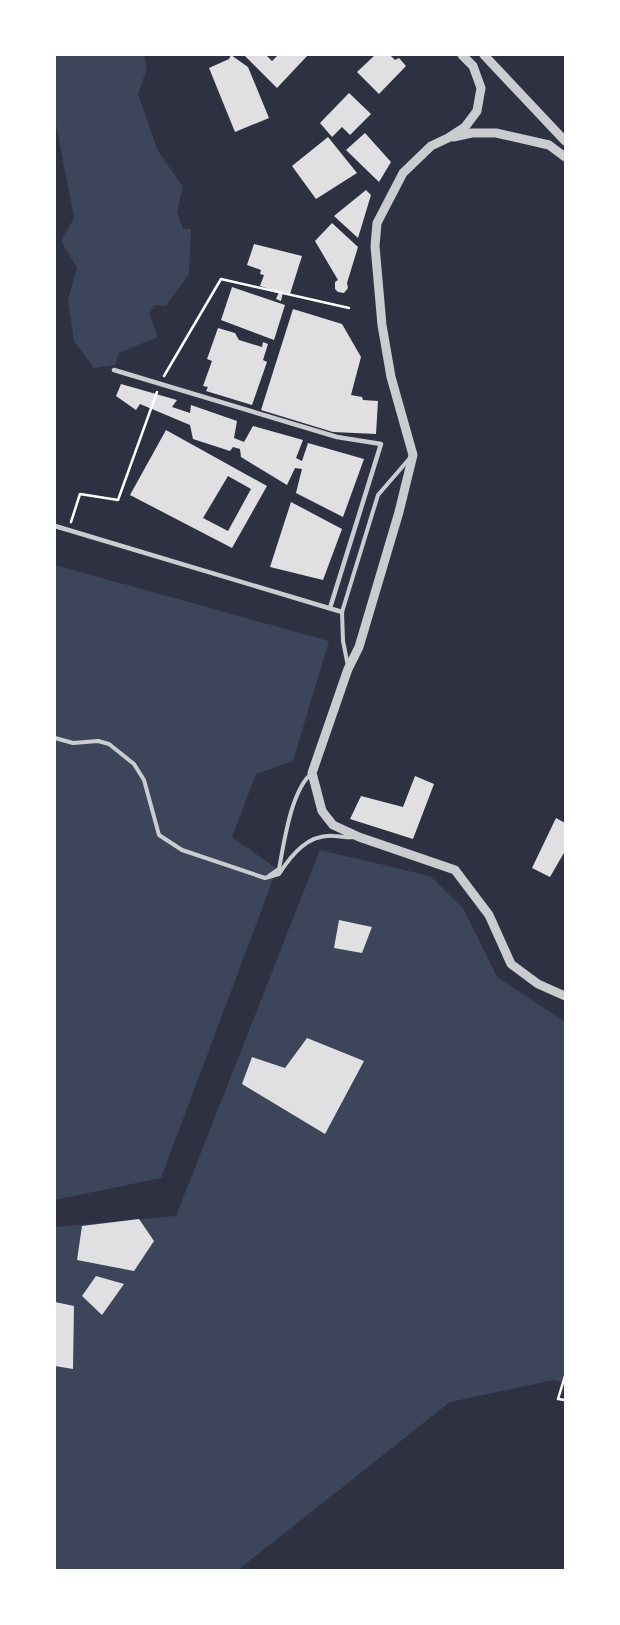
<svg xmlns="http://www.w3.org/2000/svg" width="620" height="1625" viewBox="0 0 620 1625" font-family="'Sofia Sans Condensed',sans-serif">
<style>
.green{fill:#3c4559}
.building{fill:#e0e0e3;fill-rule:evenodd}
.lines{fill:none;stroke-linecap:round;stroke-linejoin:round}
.path{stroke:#fff;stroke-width:2.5}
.service{stroke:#caccd0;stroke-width:4}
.pedestrian{stroke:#caccd0;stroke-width:4.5}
.tertiary{stroke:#caccd0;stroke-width:9}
</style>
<rect width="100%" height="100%" fill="#2d3142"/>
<path class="green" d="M 55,55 L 144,55 L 147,68 L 138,94 L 158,151 L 183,187 L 177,213 L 183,229 L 191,229 L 189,274 L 166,306 L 155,305 L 149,313 L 158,337 L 119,353 L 115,365 L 94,368 L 74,341 L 68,299 L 77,268 L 61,241 L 74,218 L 55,119 Z
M 55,565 L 329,641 L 293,761 L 256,774 L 232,837 L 277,869 L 161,1178 L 55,1200 Z
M 320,850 L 430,876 L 463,908 L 497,977 L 565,1022 L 565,1383 L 554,1380 L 450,1402 L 238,1570 L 55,1570 L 55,1227 L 176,1216 Z"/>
<path class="building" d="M 231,55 L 248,67 L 269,118 L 235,132 L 209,68 L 229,59 Z
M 244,55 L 266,55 L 272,61 L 278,55 L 308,55 L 277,88 Z
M 375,55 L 390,55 L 395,60 L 399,58 L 406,66 L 379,94 L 357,72 Z
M 349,93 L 371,114 L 350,135 L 342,127 L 332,137 L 320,123 Z
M 365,133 L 391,162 L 379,182 L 346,150 Z
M 328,137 L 357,173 L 316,199 L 292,166 Z
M 366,190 L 371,195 L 358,238 L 334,216 Z
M 332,223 L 358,247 L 347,283 L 348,288 L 344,293 L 338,292 L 335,289 L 335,282 L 338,280 L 315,241 Z
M 254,244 L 302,256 L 290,294 L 283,292 L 281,301 L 276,299 L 279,292 L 260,286 L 264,275 L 260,274 L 261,270 L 247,265 Z
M 232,287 L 285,305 L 274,340 L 221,320 Z
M 293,309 L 342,324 L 361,357 L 351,395 L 362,397 L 363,400 L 378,401 L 376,434 L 333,432 L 261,410 Z
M 218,328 L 235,333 L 239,340 L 262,347 L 263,342 L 268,344 L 263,360 L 267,362 L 252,405 L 206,391 L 208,387 L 203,386 L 212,361 L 207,359 Z
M 121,384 L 177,400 L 172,407 L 190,413 L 191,405 L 237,421 L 234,438 L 244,442 L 253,426 L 303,440 L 296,458 L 302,461 L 308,443 L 364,459 L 343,517 L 296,493 L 302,469 L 295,468 L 287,485 L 241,457 L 240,449 L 233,447 L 230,451 L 193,439 L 190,425 L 140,404 L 136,410 L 116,396 Z
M 166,430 L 267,486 L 232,548 L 130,495 ZM 228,476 L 251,489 L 228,531 L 203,518 Z
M 291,502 L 342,529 L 323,580 L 270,567 Z
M 415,776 L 434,784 L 413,839 L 350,819 L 361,796 L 403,807 Z
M 556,818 L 565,823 L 565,851 L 550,877 L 532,868 Z
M 339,920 L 372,927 L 362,953 L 334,948 Z
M 307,1038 L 364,1061 L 325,1134 L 242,1084 L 252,1057 L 285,1068 Z
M 139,1219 L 154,1241 L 134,1271 L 77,1260 L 82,1226 Z
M 96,1276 L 124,1284 L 102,1315 L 82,1296 Z
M 55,1302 L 74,1306 L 73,1369 L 55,1366 Z"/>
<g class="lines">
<path class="path" d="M 164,376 L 221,279 L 349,308
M 71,522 L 80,494 L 118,500 L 157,392
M 565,1376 L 558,1399 L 565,1400"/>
<path class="service" d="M 348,666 L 343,641 L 342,612 L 378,495 L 410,458
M 55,738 L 73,743 L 98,741 L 109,744 L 134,764 L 144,780 L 159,835 L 182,850 L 265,878 L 279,874 C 292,854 308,834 334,836 C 341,836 347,838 354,837
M 269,876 L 279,869 C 284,843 291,790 312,773"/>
<path class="pedestrian" d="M 114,370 L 337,437 L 381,444 L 330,608
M 55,526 L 342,612"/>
<path class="tertiary" d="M 462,55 L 473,66 L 481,88 L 477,111 L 465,127 L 448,138 L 431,146 L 403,173 L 377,223 L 375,246 L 382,325 L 391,377 L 413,455 L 399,512 L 359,647 L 348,669 L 312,773 L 322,811 L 333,825 L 359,837 L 455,870 L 489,915 L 511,964 L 538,984 L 565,996
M 484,55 L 565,141
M 453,137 L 472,133 L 496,133 L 549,145 L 565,157"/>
</g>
<rect width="620" height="1625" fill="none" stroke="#ffffff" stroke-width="112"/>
</svg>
